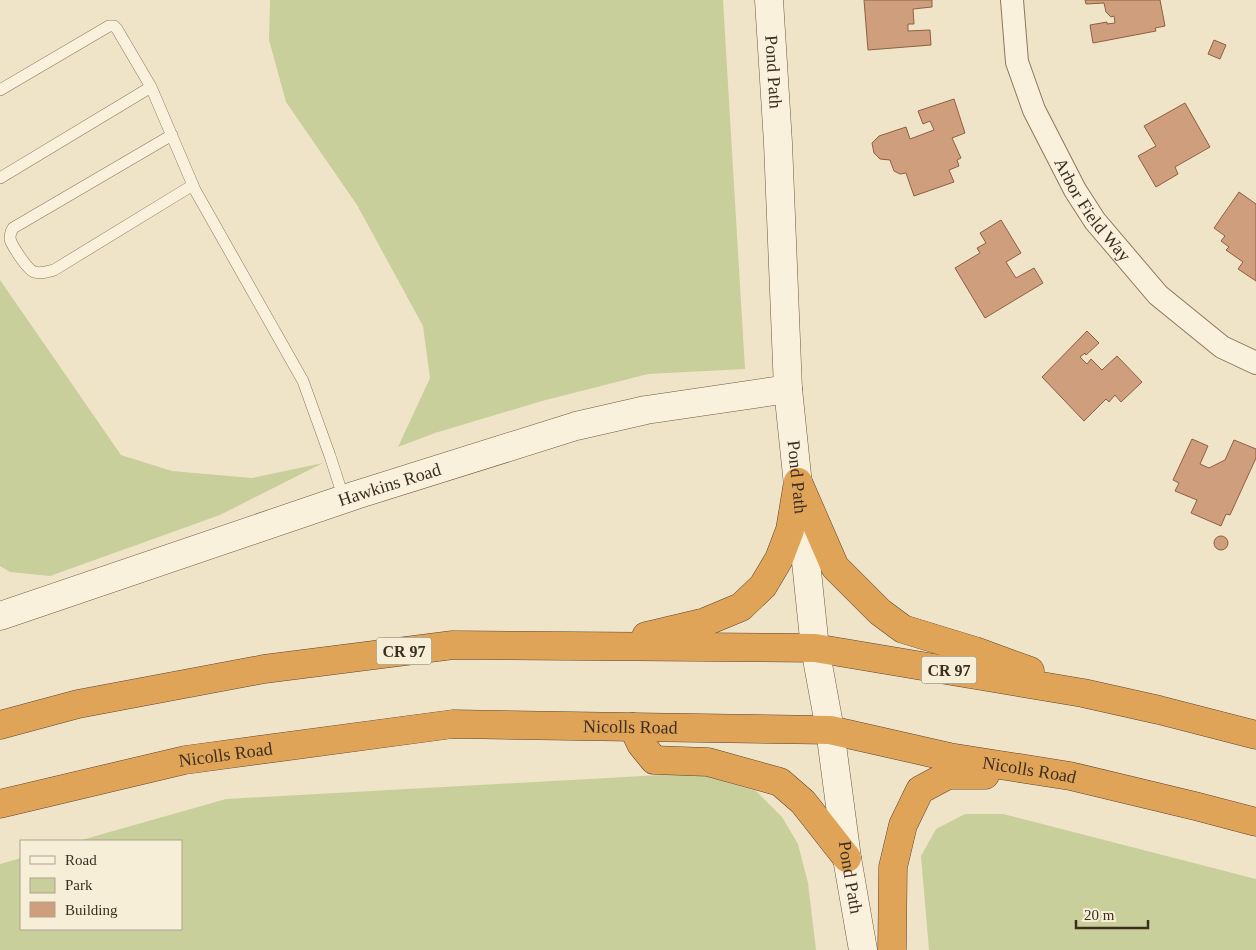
<svg xmlns="http://www.w3.org/2000/svg" width="1256" height="950" viewBox="0 0 1256 950" font-family="Georgia,serif">
<style>
.green{fill:#c9cf9b}
.building{fill:#cf9f7d;stroke:#8d5f41}
.lines{fill:none;stroke-linecap:round;stroke-linejoin:round}
.lane-casing{stroke:#8d765c;stroke-width:12}
.street-casing{stroke:#8d765c;stroke-width:24}
.secondary-casing{stroke:#6f573f;stroke-width:29}
.highway-casing{stroke:#5b4430;stroke-width:29}
.lane{stroke:#faf1dc;stroke-width:11}
.street{stroke:#faf1dc;stroke-width:22}
.secondary{stroke:#faf1dc;stroke-width:28}
.highway{stroke:#e0a458;stroke-width:28}
.labels{text-anchor:middle;stroke-width:4;stroke-linejoin:round;paint-order:stroke}
.shield{fill:#f7eed8;stroke:#756857;stroke-width:1}
.shield-label{font-size:16px;font-weight:bold;fill:#3d2e20}
.street-label{font-size:18px;fill:#3d2e20;stroke:#f7eed8}
</style>
<rect width="100%" height="100%" fill="#f0e4c8"/>
<path class="green" d="M 270,0 L 723,0 L 745,369 L 648,374 L 542,401 L 435,433 L 398,447 L 430,378 L 423,326 L 357,205 L 286,102 L 269,40 Z
M 0,280 L 121,455 L 172,471 L 252,478 L 323,463 L 220,515 L 50,576 L 10,572 L 0,566 Z
M 696,773 L 756,791 L 782,817 L 798,844 L 808,883 L 816,950 L 0,950 L 0,864 L 21,858 L 21,929 L 181,929 L 181,841 L 78,841 L 226,799 Z
M 965,814 L 1003,814 L 1256,879 L 1256,950 L 929,950 L 921,856 L 936,829 Z"/>
<path class="building" d="M 864,0 L 932,0 L 932,7 L 913,9 L 914,24 L 908,24 L 908,31 L 930,30 L 931,45 L 868,50 Z
M 1085,0 L 1160,0 L 1165,26 L 1155,28 L 1156,31 L 1093,43 L 1090,25 L 1107,22 L 1107,24 L 1115,23 L 1114,16 L 1111,17 L 1106,12 L 1104,3 L 1086,4 Z
M 1214,40 L 1226,45 L 1220,59 L 1208,54 Z
M 954,99 L 965,133 L 952,138 L 961,158 L 957,160 L 959,166 L 949,170 L 954,182 L 914,196 L 906,173 L 900,174 L 894,171 L 890,160 L 880,159 L 874,153 L 872,143 L 879,136 L 906,127 L 910,139 L 934,130 L 930,121 L 923,124 L 918,111 Z
M 1185,103 L 1210,147 L 1175,167 L 1178,174 L 1156,187 L 1138,156 L 1156,146 L 1144,126 Z
M 1239,192 L 1256,204 L 1256,281 L 1238,269 L 1243,262 L 1226,250 L 1229,247 L 1221,241 L 1225,236 L 1214,228 Z
M 1001,220 L 1021,253 L 1006,262 L 1016,278 L 1034,268 L 1043,283 L 985,318 L 955,268 L 980,253 L 977,248 L 986,243 L 980,233 Z
M 1087,331 L 1099,343 L 1086,355 L 1085,353 L 1080,357 L 1087,364 L 1091,359 L 1102,370 L 1117,356 L 1142,382 L 1121,402 L 1115,395 L 1109,402 L 1106,399 L 1084,421 L 1042,377 Z
M 1192,439 L 1208,446 L 1200,464 L 1209,468 L 1225,460 L 1234,440 L 1256,449 L 1256,458 L 1230,515 L 1226,514 L 1221,526 L 1191,513 L 1197,500 L 1175,491 L 1179,483 L 1173,480 Z
M1214 543a7 7 0 1 1 14 0a7 7 0 1 1-14 0Z"/>
<g class="lines">
<defs>
<path id="lane" d="M 0,90 L 109,26 L 114,26 L 117,29 L 151,87 L 195,190 L 303,381 L 330,456 L 344,499
M 172,135 L 13,228 C 11,231 10,235 10,239 C 12,246 27,269 34,272 C 41,274 47,272 54,270 L 193,185
M 0,178 L 151,87"/>
<g id="street">
<path id="s1" d="M 1012,0 L 1017,62 L 1034,110 L 1075,190 L 1095,221 L 1158,295 L 1222,347 L 1256,363"/>
</g>
<g id="secondary">
<path id="s2" d="M 769,0 L 778,143 L 788,389 L 815,648 L 830,730 L 847,858 L 863,950"/>
<path id="s3" d="M 0,616 L 356,495 L 576,426 L 646,410 L 788,389"/>
</g>
<g id="highway">
<path d="M 798,482 L 835,567 L 880,612 L 903,629 L 975,651 L 1030,671"/>
<path d="M 646,636 L 705,622 L 741,607 L 763,586 L 779,559 L 790,530 L 798,482"/>
<path d="M 0,725 L 78,704 L 264,669 L 453,645 L 815,648 L 1083,693 L 1159,710 L 1256,735"/>
<path d="M 633,727 L 641,744 L 654,760 L 708,762 L 780,782 L 803,802 L 847,858"/>
<path id="s4" d="M 0,804 L 185,760 L 453,724 L 633,727 L 830,730 L 949,757 L 1070,776 L 1195,806 L 1256,822"/>
<path d="M 892,950 L 893,867 L 903,825 L 920,790 L 948,775 L 985,775"/>
</g>
</defs>
<use href="#lane" class="lane-casing"/>
<use href="#street" class="street-casing"/>
<use href="#secondary" class="secondary-casing"/>
<use href="#highway" class="highway-casing"/>
<use href="#lane" class="lane"/>
<use href="#street" class="street"/>
<use href="#secondary" class="secondary"/>
<use href="#highway" class="highway"/>
</g>
<g class="labels">
<g class="shield">
<rect x="376.5" y="637.5" width="55" height="27" rx="4"/>
<rect x="921.5" y="656.5" width="55" height="27" rx="4"/>
</g>
<g class="shield-label">
<text x="404" y="657">CR 97</text>
<text x="949" y="676">CR 97</text>
</g>
<g class="street-label">
<text dy="6" stroke="none"><textPath href="#s2" startOffset="72">Pond Path</textPath></text>
<text dy="6" stroke="none"><textPath href="#s1" startOffset="229">Arbor Field Way</textPath></text>
<text dy="6" stroke="none"><textPath href="#s2" startOffset="478">Pond Path</textPath></text>
<text dy="6" stroke="none"><textPath href="#s3" startOffset="411">Hawkins Road</textPath></text>
<text dy="6" stroke="none"><textPath href="#s4" startOffset="638">Nicolls Road</textPath></text>
<text dy="6" stroke="none"><textPath href="#s4" startOffset="231">Nicolls Road</textPath></text>
<text dy="6" stroke="none"><textPath href="#s4" startOffset="1041">Nicolls Road</textPath></text>
<text dy="6" stroke="none"><textPath href="#s2" startOffset="882">Pond Path</textPath></text>
</g>
</g>
<rect x="20" y="840" width="162" height="90" fill="#f7eed8" stroke="#ada18e"/>
<rect x="30" y="856" width="25" height="8" fill="#faf1dc" stroke="#ada18e"/>
<text x="65" y="865" font-size="15" fill="#3d2e20">Road</text>
<rect x="30" y="878" width="25" height="15" fill="#c9cf9b" stroke="#ada18e"/>
<text x="65" y="890" font-size="15" fill="#3d2e20">Park</text>
<rect x="30" y="902" width="25" height="15" fill="#cf9f7d" stroke="#ada18e"/>
<text x="65" y="915" font-size="15" fill="#3d2e20">Building</text>
<path d="M1076 920v8h72v-8" fill="none" stroke="#3d2e20" stroke-width="2.5"/>
<text x="1084" y="920" font-size="15" fill="#3d2e20" stroke="#f7eed8" stroke-width="4" paint-order="stroke">20 m</text>
</svg>
